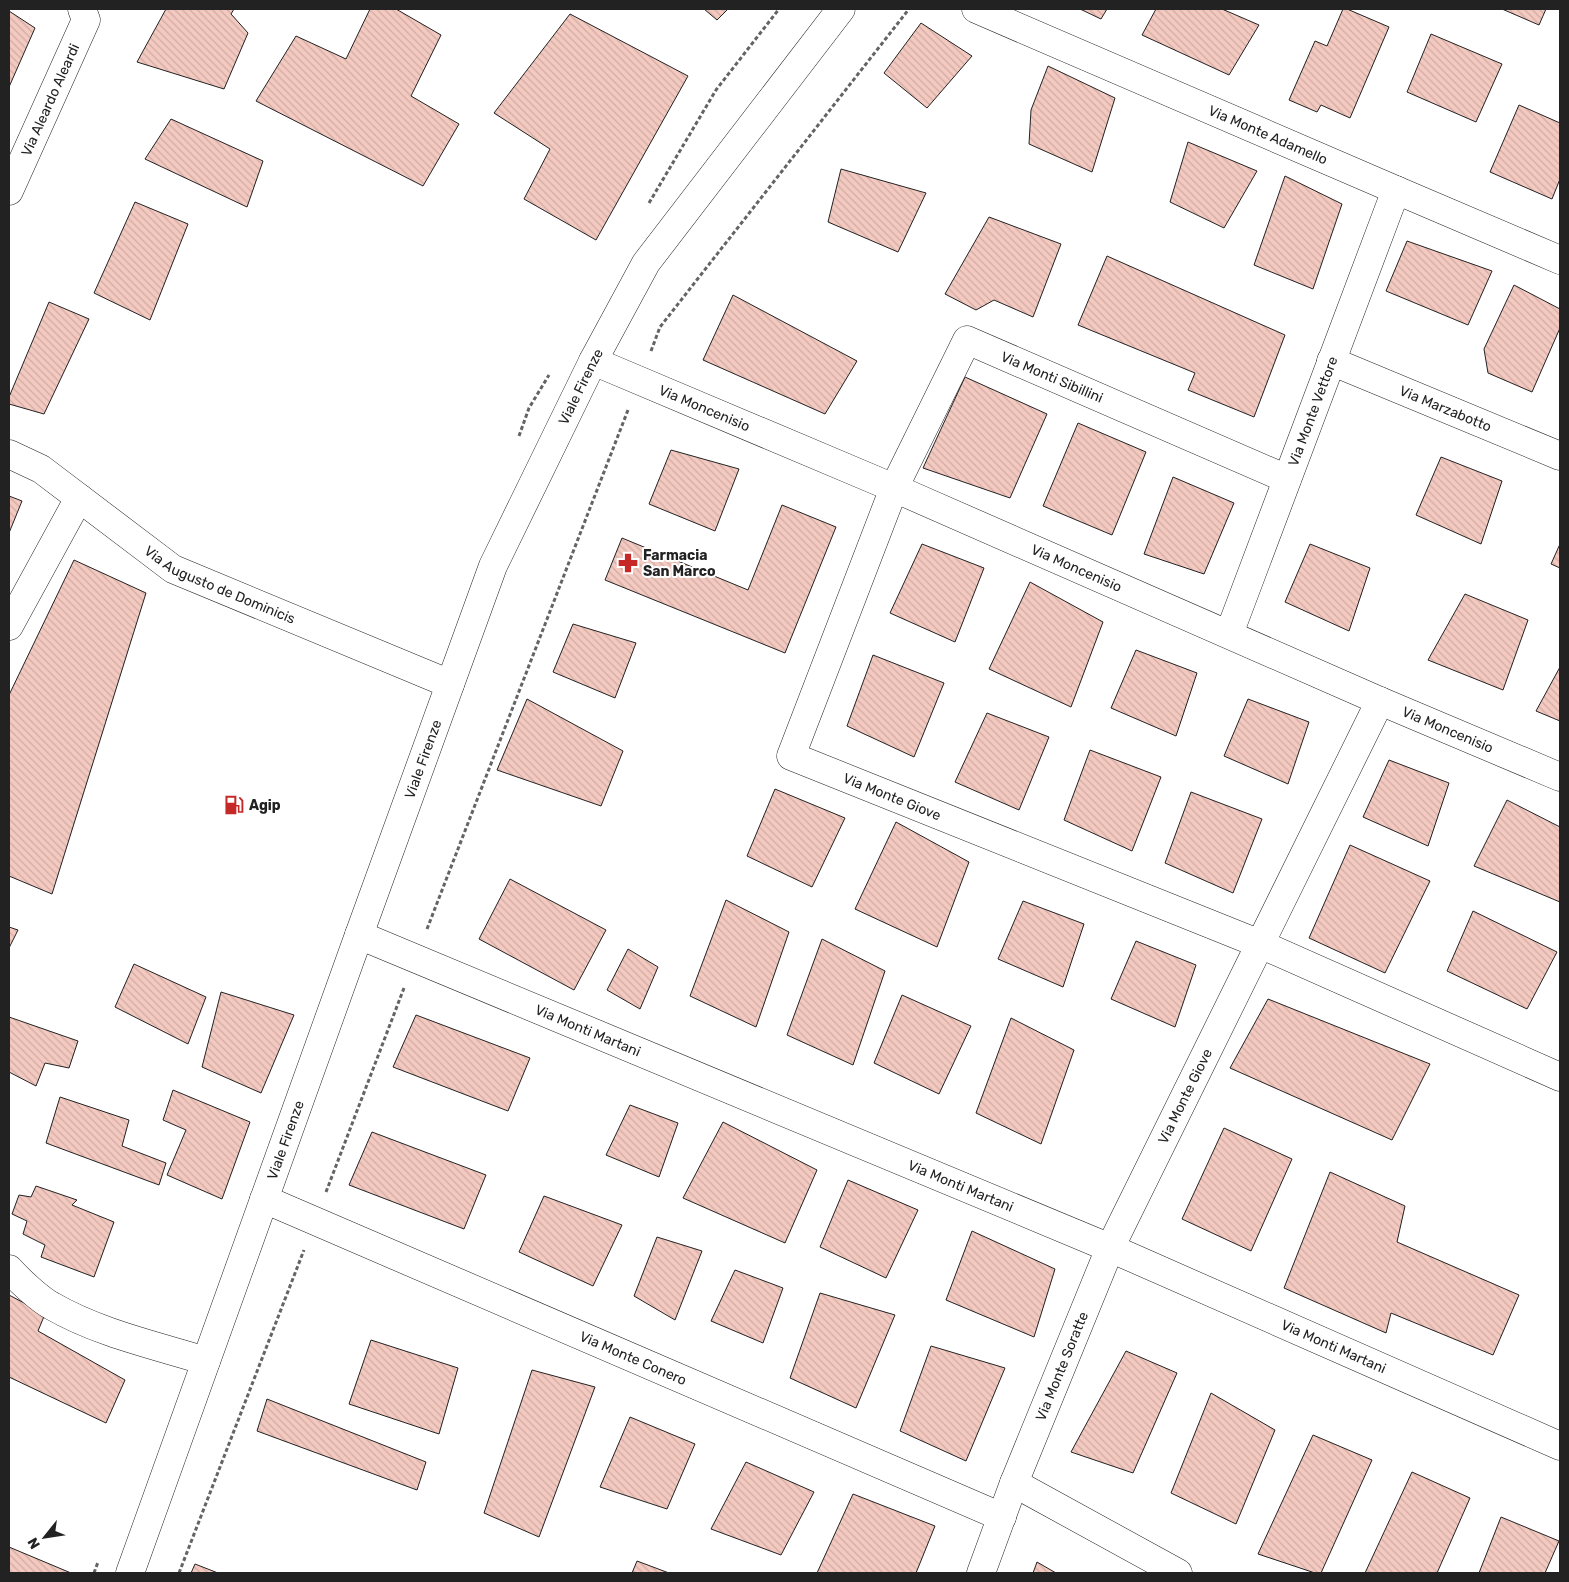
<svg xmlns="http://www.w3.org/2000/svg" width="1569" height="1582" viewBox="0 0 1569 1582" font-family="Rubik,sans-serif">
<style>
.building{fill:url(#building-back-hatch);stroke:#222}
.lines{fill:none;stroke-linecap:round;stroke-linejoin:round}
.minor-casing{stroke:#222;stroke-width:29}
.major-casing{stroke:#222;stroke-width:29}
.path{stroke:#646464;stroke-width:3;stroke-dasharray:4 2.5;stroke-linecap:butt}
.minor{stroke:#fff;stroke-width:28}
.major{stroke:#fff;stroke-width:28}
.labels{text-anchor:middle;stroke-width:4;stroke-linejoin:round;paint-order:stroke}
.street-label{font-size:14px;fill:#222;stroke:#fff}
.poi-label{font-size:14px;font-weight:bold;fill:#222;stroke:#fff;text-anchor:start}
</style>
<defs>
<pattern id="building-back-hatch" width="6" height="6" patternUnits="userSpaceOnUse" patternTransform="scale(1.25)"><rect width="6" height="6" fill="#f3c9c0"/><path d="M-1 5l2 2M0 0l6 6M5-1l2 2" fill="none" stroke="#d0aca5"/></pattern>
</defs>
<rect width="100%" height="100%" fill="#fff"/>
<path class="building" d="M 166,9 L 234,9 L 231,14 L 248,33 L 224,89 L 137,62 Z
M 370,9 L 396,9 L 441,35 L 411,96 L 459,124 L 423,186 L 256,101 L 296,36 L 346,59 Z
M 704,9 L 728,9 L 717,20 Z
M 1080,9 L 1107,9 L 1101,19 Z
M 1156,9 L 1222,9 L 1259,25 L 1229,75 L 1142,35 Z
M 1343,9 L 1347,9 L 1389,27 L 1350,118 L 1321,105 L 1317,112 L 1289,100 L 1315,41 L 1327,46 Z
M 1502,9 L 1546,9 L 1539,25 Z
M 9,11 L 35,28 L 9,87 Z
M 570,14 L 688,76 L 596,240 L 524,199 L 550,149 L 494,113 Z
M 921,23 L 972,56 L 927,108 L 884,73 Z
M 1431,34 L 1502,64 L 1476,122 L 1407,92 Z
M 1048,66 L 1115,98 L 1092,172 L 1029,144 L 1031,110 Z
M 1519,105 L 1560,123 L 1560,179 L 1552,199 L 1490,172 Z
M 171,119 L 263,161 L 247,207 L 145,159 Z
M 1188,142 L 1257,171 L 1224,228 L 1170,202 Z
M 841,169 L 926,193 L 898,252 L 828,222 Z
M 1285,176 L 1342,204 L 1313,289 L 1254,265 Z
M 135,202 L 188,224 L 150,320 L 94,293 Z
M 989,217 L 1061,244 L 1033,317 L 994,300 L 976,310 L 945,294 Z
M 1407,241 L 1492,271 L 1468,325 L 1386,291 Z
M 1107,256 L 1285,335 L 1254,417 L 1188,390 L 1195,373 L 1078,325 Z
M 1514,285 L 1560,309 L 1560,328 L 1532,392 L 1488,373 L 1484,349 Z
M 733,295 L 857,361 L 825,414 L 703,360 Z
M 49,302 L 89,319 L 44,414 L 9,404 L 9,397 Z
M 965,377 L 1047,414 L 1010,498 L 923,468 Z
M 1078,423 L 1146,452 L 1112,535 L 1043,506 Z
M 671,450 L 739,469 L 715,531 L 649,504 Z
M 1441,457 L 1502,481 L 1481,544 L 1416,515 Z
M 1173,477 L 1234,503 L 1204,574 L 1144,554 Z
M 9,496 L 22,501 L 9,533 Z
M 782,505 L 836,527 L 785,653 L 605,580 L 622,538 L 748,590 Z
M 922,544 L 984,568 L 955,642 L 890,613 Z
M 1310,544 L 1370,568 L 1349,631 L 1285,602 Z
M 1560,544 L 1560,568 L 1551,564 Z
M 74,560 L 146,593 L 52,894 L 9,876 L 9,695 Z
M 1030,582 L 1103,622 L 1071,707 L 989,669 Z
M 1465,594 L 1528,620 L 1503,690 L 1428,660 Z
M 573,624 L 636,643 L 615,698 L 553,672 Z
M 1136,650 L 1197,673 L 1176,736 L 1111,708 Z
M 873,655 L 944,683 L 914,757 L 847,726 Z
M 1560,667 L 1560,721 L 1536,711 Z
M 527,699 L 623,751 L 601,806 L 497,770 Z
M 1248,699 L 1309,722 L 1288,784 L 1224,756 Z
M 987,713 L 1049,737 L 1019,810 L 955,782 Z
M 1090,750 L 1161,777 L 1132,851 L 1064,820 Z
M 1389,760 L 1449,783 L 1428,846 L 1363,817 Z
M 775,789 L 845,818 L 812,887 L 747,856 Z
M 1191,792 L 1262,819 L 1233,893 L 1165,863 Z
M 1507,800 L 1560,827 L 1560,902 L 1474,866 Z
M 896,822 L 969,862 L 937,947 L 855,909 Z
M 1350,845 L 1430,881 L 1385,973 L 1309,938 Z
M 510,879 L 606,930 L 574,990 L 479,939 Z
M 726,900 L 789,932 L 756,1027 L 690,996 Z
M 1023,901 L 1084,924 L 1063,987 L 998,959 Z
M 1473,911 L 1557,952 L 1527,1009 L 1447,971 Z
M 9,927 L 18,930 L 9,948 Z
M 822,939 L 885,971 L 853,1065 L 787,1035 Z
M 1136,941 L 1196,965 L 1175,1027 L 1111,999 Z
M 628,949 L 658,967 L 640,1009 L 607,990 Z
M 134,964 L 206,997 L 188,1044 L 115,1007 Z
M 221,992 L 294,1015 L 261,1093 L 202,1067 Z
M 902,995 L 971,1026 L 939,1094 L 874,1063 Z
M 1268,999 L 1430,1064 L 1392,1140 L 1230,1068 Z
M 416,1015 L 530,1058 L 508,1111 L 393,1067 Z
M 9,1017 L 78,1041 L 69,1068 L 45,1063 L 36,1086 L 9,1072 Z
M 1011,1018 L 1074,1050 L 1041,1144 L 976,1113 Z
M 173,1090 L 250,1122 L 222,1199 L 167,1175 L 186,1130 L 163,1120 Z
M 60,1097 L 129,1120 L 122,1146 L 166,1163 L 159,1185 L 46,1143 Z
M 630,1105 L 678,1123 L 659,1177 L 606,1155 Z
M 723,1122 L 817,1170 L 785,1243 L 683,1198 Z
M 1224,1128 L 1292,1159 L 1251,1251 L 1182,1219 Z
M 372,1132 L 486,1175 L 464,1229 L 349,1185 Z
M 1330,1172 L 1405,1206 L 1397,1242 L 1519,1295 L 1493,1355 L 1391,1313 L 1386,1333 L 1284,1288 Z
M 848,1180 L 918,1210 L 886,1278 L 820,1247 Z
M 36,1186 L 77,1200 L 72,1205 L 114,1222 L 94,1277 L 41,1257 L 45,1245 L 23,1234 L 27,1221 L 12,1214 L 19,1195 L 31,1197 Z
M 544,1196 L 622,1225 L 593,1286 L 519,1252 Z
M 972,1231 L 1055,1269 L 1034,1337 L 946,1300 Z
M 657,1237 L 702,1251 L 675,1320 L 634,1296 Z
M 735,1270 L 783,1288 L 763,1343 L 711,1321 Z
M 820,1293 L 895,1315 L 856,1408 L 790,1378 Z
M 9,1295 L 45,1314 L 38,1331 L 125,1380 L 106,1423 L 9,1377 Z
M 371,1340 L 458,1368 L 439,1434 L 349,1404 Z
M 931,1346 L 1005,1368 L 966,1461 L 900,1431 Z
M 1126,1351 L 1177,1373 L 1133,1473 L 1071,1452 Z
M 532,1370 L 595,1387 L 539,1537 L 484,1513 Z
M 1211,1393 L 1275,1430 L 1236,1524 L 1171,1493 Z
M 267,1399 L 426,1462 L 417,1490 L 257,1431 Z
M 630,1417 L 695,1444 L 667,1509 L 600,1487 Z
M 1313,1435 L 1372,1460 L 1321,1573 L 1315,1573 L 1258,1554 Z
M 746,1462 L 814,1492 L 781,1555 L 711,1529 Z
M 1412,1472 L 1470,1498 L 1437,1573 L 1365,1573 Z
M 853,1494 L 935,1526 L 916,1573 L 817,1573 Z
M 1501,1517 L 1559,1541 L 1545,1573 L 1479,1573 Z
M 9,1547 L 71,1573 L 9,1573 Z
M 637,1561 L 669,1573 L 632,1573 Z
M 1037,1562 L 1056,1573 L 1033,1573 Z
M 195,1564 L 218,1573 L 191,1573 Z"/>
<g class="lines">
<defs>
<g id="minor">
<path id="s1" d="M 976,9 L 1396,190 L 1560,260"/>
<path id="s2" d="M 9,191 L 86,20 L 82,9"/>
<path id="s3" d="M 593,361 L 894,488 L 1380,701 L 1560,777"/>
<path id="s4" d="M 1331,361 L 1560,456"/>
<path id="s5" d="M 9,454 L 41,469 L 173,569 L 450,684"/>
<path id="s6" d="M 1287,479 L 967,340 L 894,488 L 791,756 L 1260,944 L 1560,1077"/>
<path d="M 9,626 L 79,498"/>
<path id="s7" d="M 1229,634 L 1396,190"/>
<path id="s8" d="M 359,935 L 1110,1248 L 1560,1446"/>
<path id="s9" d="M 264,1199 L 1002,1517"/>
<path d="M 9,1269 C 19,1280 39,1299 52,1306 C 99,1333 154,1345 206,1361"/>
<path d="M 1014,1483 L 1178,1573"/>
<path id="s10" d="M 981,1573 L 1014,1483 L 1110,1248 L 1380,701"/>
</g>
<g id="major">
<path id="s11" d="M 130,1573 L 359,935 L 493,566 L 593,361 L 646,263 L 841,9"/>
</g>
</defs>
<use href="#minor" class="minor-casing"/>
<use href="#major" class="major-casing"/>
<path class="path" d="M 649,203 L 716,90 L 779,9
M 651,351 L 660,327 L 909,9
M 519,436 L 529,408 L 549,375
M 427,929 L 628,410
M 326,1192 L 404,988
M 94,1573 L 98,1562
M 179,1573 L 304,1250"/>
<use href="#minor" class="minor"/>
<use href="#major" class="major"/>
</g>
<defs>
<symbol id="pharmacy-bare" viewBox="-9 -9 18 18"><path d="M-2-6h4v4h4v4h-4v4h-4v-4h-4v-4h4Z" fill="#c62828" stroke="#fff" stroke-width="2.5" paint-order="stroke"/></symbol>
<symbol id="fuel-bare" viewBox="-9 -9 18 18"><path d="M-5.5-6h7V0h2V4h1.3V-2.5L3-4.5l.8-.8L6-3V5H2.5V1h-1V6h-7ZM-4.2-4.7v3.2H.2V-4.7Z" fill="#c62828" stroke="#fff" stroke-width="2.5" paint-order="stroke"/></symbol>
</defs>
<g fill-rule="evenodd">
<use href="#pharmacy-bare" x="614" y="549" width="28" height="28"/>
<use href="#fuel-bare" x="220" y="791" width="28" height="28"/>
</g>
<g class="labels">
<g class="street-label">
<text dy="5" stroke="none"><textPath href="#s2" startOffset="100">Via Aleardo Aleardi</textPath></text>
<text dy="5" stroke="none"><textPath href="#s1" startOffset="318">Via Monte Adamello</textPath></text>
<text transform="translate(1052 377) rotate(23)" y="5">Via Monti Sibillini</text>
<text dy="5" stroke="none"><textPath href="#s11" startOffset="1270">Viale Firenze</textPath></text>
<text dy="5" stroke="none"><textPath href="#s3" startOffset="121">Via Moncenisio</textPath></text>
<text dy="5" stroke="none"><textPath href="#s4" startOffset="124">Via Marzabotto</textPath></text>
<text dy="5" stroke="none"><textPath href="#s7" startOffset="238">Via Monte Vettore</textPath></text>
<text dy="5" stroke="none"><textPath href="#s3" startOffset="526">Via Moncenisio</textPath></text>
<text dy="5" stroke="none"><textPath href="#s5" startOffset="250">Via Augusto de Dominicis</textPath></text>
<text dy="5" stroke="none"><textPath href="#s3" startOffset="931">Via Moncenisio</textPath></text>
<text dy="5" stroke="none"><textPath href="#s11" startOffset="865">Viale Firenze</textPath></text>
<text dy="5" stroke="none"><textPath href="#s6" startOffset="910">Via Monte Giove</textPath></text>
<text dy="5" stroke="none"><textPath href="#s8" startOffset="248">Via Monti Martani</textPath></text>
<text dy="5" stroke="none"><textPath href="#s10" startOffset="519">Via Monte Giove</textPath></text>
<text dy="5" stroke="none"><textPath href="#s11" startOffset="460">Viale Firenze</textPath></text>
<text dy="5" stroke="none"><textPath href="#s8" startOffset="652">Via Monti Martani</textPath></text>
<text dy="5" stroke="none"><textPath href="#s8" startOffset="1058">Via Monti Martani</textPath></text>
<text dy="5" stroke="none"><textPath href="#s9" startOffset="402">Via Monte Conero</textPath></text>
<text dy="5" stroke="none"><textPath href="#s10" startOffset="222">Via Monte Soratte</textPath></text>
</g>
<g class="poi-label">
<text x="643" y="560">Farmacia<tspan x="643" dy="16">San Marco</tspan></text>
<text x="249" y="810">Agip</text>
</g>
</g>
<rect width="1569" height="1582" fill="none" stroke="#222222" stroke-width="20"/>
<g transform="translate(45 1537) rotate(240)" stroke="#ffffff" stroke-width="4" paint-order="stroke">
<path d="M0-4L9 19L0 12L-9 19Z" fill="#222222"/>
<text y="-8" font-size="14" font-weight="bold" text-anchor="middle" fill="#222222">N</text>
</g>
</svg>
